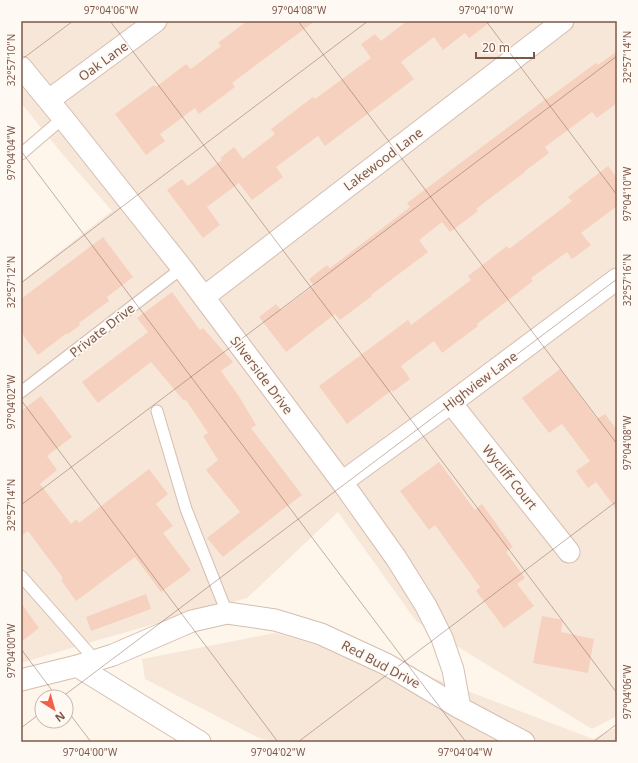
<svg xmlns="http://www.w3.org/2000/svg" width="638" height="763" viewBox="0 0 638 763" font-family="'Noto Sans',sans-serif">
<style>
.residential{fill:#f7e7d8}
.building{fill:#f6d1bf}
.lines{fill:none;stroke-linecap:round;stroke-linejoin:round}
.lane-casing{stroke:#d5beb1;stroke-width:13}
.street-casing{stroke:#d5beb1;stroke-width:23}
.lane{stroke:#fff;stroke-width:11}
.street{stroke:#fff;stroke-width:21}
.ticks{fill:none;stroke:#7d584a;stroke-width:1;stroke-opacity:0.45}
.labels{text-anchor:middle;stroke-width:3.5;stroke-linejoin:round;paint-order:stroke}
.street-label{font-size:13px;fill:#7d584a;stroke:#fff9f3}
.neatline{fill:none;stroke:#7d584a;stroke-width:1.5}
.ticks-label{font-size:10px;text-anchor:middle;fill:#7d584a}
</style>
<rect width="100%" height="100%" fill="#fef5eb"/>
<path class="residential" d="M 21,21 L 617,21 L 617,716 L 592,729 L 416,621 L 338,512 L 247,598 L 105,638 L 21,663 L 21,282 L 112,211 L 64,156 L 21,103 Z
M 275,633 L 428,676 L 593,739 L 617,727 L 617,742 L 276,742 L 259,738 L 145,679 L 142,659 Z"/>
<path class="building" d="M 247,21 L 315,21 L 232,83 L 235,87 L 199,114 L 195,108 L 160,134 L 165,141 L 146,155 L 115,114 L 154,85 L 156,87 L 186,64 L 191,69 L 221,46 L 218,43 Z
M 407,21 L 492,21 L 469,38 L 465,33 L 443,50 L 434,37 L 401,62 L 414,79 L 325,146 L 318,136 L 276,167 L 283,177 L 252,200 L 239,183 L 207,207 L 220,225 L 203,238 L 167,190 L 182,179 L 188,186 L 222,160 L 220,158 L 234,147 L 243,159 L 275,134 L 271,129 L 313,97 L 315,99 L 371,58 L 361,44 L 375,34 L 381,41 Z
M 617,51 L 617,103 L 597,118 L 592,112 L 545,147 L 549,153 L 525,171 L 525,172 L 476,209 L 478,211 L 450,232 L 442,222 L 419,240 L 428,252 L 371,295 L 372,296 L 340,320 L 335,314 L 286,352 L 259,317 L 276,304 L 281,310 L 314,286 L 309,279 L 327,265 L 330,268 L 410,207 L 407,203 L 547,98 L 547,99 L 596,63 L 598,65 Z
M 608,166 L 617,178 L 617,206 L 581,233 L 591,245 L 572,259 L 567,252 L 531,278 L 533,281 L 477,324 L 478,326 L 442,353 L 434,341 L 401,366 L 410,379 L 393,392 L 392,390 L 347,424 L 319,386 L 408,320 L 411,325 L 471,280 L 468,276 L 507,246 L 509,249 L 572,201 L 568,197 Z
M 103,237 L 133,277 L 107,297 L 109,301 L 79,323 L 80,325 L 68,334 L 67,333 L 38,355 L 21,332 L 21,299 Z
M 172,292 L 200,330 L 203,328 L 233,362 L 221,371 L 240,398 L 256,425 L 251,428 L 302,495 L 278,513 L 223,557 L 207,538 L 240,512 L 206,470 L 218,460 L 203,436 L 208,433 L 186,400 L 184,401 L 151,362 L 98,403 L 82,382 L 148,332 L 137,318 Z
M 560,369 L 597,419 L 605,414 L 617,430 L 617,510 L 596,482 L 588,488 L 576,471 L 590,461 L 562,424 L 549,433 L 522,398 Z
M 41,396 L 72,437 L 47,456 L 57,470 L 40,484 L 71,524 L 77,519 L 79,523 L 149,469 L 168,494 L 156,504 L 173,526 L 163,533 L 191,570 L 161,592 L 135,557 L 76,601 L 61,580 L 63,578 L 28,531 L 21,536 L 21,411 Z
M 439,462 L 475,510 L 482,504 L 513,547 L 506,552 L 525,578 L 517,584 L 534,606 L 504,628 L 476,591 L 480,587 L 435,525 L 429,530 L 400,491 Z
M 146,594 L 151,609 L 91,631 L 86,617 Z
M 21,603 L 39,628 L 21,642 Z
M 542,616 L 563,620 L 561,632 L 594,639 L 588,673 L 533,663 Z"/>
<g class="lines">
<defs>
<path id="lane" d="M 21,154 L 63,118
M 21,392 L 182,268
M 157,411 L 186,509 L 227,613
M 21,576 L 95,660"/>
<path id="street" d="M 21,67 L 63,118 L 182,268 L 342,482 L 396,558 L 426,606 L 442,638 L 453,670 L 460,708
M 49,100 L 156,21
M 204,297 L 563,21
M 451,403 L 569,552
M 342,482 L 451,403 L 617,279
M 77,666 L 200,742
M 21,680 L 77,666 L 113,655 L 192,621 L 227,613 L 275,620 L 321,634 L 386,664 L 460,708 L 524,742"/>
</defs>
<use href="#lane" class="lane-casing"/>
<use href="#street" class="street-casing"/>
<use href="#lane" class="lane"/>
<use href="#street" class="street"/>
</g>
<path class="ticks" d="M 110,21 L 617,693M 298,21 L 617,444M 486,21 L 617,195M 21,60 L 73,21M 21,151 L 466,742M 21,283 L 368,21M 21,400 L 278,742M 21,505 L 617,56M 21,649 L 57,697M 62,697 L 617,279M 66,709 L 91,742M 21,728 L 42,712M 298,742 L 617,501M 593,742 L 617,724"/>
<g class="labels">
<g class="street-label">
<text transform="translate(103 61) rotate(-36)" y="5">Oak Lane</text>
<text transform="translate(383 159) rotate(-37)" y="5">Lakewood Lane</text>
<text transform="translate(102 330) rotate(-38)" y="5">Private Drive</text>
<text transform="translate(262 375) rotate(53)" y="5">Silverside Drive</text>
<text transform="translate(480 381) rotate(-37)" y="5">Highview Lane</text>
<text transform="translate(510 477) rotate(51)" y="5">Wycliff Court</text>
<text transform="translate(381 664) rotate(28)" y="5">Red Bud Drive</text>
</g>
</g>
<rect width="638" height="763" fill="none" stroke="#fff9f3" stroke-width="44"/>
<g transform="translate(54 709) rotate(143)"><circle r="19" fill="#fff9f3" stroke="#cbb9af"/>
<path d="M0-3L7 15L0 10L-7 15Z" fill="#f26046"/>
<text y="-6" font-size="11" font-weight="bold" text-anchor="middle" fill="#7d584a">N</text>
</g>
<path d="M476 52v6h58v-6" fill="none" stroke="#7d584a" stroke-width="2"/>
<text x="482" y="52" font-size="12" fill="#7d584a" stroke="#fff9f3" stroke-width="3" paint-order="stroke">20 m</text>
<rect x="22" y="22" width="594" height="719" class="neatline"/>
<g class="ticks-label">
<text x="111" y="14">97°04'06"W</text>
<text x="299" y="14">97°04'08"W</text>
<text x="486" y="14">97°04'10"W</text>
<text transform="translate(627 57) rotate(-90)" y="4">32°57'14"N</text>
<text transform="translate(11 60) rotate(-90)" y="4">32°57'10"N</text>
<text transform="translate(11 153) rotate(-90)" y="4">97°04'04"W</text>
<text transform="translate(627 194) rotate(-90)" y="4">97°04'10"W</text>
<text transform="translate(627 280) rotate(-90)" y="4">32°57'16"N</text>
<text transform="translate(11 282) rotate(-90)" y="4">32°57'12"N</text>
<text transform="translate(11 402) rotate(-90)" y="4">97°04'02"W</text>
<text transform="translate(627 443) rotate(-90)" y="4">97°04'08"W</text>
<text transform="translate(11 505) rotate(-90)" y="4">32°57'14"N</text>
<text transform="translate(11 651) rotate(-90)" y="4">97°04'00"W</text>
<text transform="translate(627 692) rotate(-90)" y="4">97°04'06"W</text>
<text x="90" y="756">97°04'00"W</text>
<text x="278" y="756">97°04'02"W</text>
<text x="465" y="756">97°04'04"W</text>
</g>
</svg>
